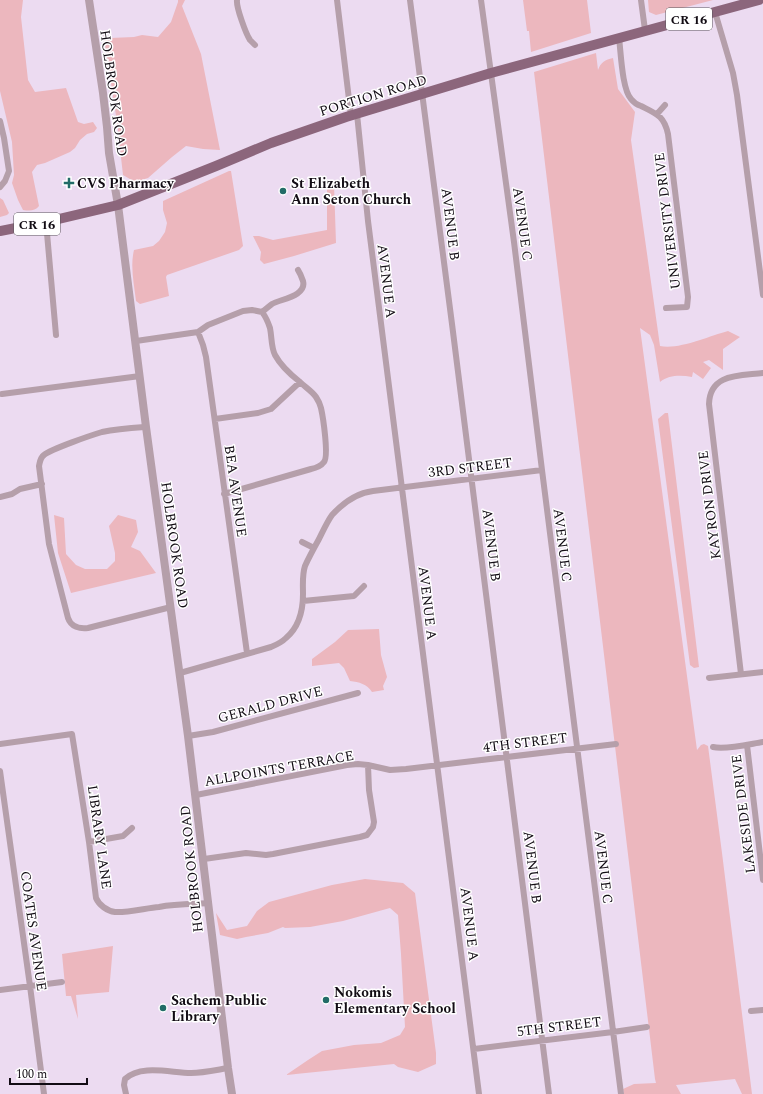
<svg xmlns="http://www.w3.org/2000/svg" width="763" height="1094" viewBox="0 0 763 1094" font-family="Spectral,serif">
<style>
.green{fill:#ecb7be}
.lines{fill:none;stroke-linecap:round;stroke-linejoin:round}
.minor{stroke:#b59faa;stroke-width:6}
.tertiary{stroke:#b59faa;stroke-width:8}
.primary{stroke:#8c667c;stroke-width:10}
.poi-dot{fill:#226c67;stroke:#fff;stroke-width:1.5}
.labels{text-anchor:middle;stroke-width:3;stroke-linejoin:round;paint-order:stroke}
.shield{fill:#fff;stroke:#59555a;stroke-width:1}
.shield-label{font-size:13px;font-weight:bold;fill:#120c14}
.street-label{font-size:14px;fill:#120c14;stroke:#fff}
.poi-label{font-size:14px;font-weight:bold;fill:#120c14;stroke:#fff;text-anchor:start}
</style>
<rect width="100%" height="100%" fill="#ecdbf1"/>
<path class="green" d="M 0,0 L 23,0 L 21,17 L 28,80 L 35,92 L 66,88 L 78,122 L 84,124 L 93,122 L 97,128 L 94,132 L 87,134 L 80,140 L 75,148 L 70,152 L 45,163 L 37,165 L 32,172 L 39,206 C 35,211 30,211 23,210 L 18,200 L 12,183 L 14,175 L 12,142 L 0,91 Z
M 178,0 L 185,0 L 182,6 L 201,54 L 220,150 L 203,149 L 186,146 L 172,157 L 148,178 L 135,182 L 123,175 L 117,122 L 103,32 L 110,38 L 134,37 L 142,35 L 158,37 L 171,22 L 178,2 Z
M 523,0 L 587,0 L 591,33 L 531,52 L 529,31 L 527,31 Z
M 648,0 L 713,0 L 656,15 L 649,12 Z
M 596,53 L 598,70 C 601,62 605,60 613,58 L 618,89 L 635,112 L 631,140 L 660,346 C 679,350 709,336 728,331 L 740,337 L 723,349 L 723,370 L 709,360 L 703,362 L 711,368 L 703,379 L 693,372 L 692,377 C 680,375 669,375 660,382 L 654,345 L 650,335 L 640,328 L 697,750 L 701,745 L 704,744 L 708,746 L 722,853 L 752,1094 L 742,1094 L 735,1079 L 676,1085 L 681,1094 L 624,1094 L 623,1089 L 634,1084 L 656,1083 L 655,1079 L 534,72 Z
M 229,171 L 231,171 L 243,246 L 239,250 L 167,275 L 166,277 L 169,296 L 140,304 L 136,301 C 134,284 130,266 134,250 L 153,246 L 159,241 L 165,232 L 167,223 L 163,210 L 163,201 Z
M 327,181 L 334,184 L 336,243 L 294,256 L 264,264 L 260,260 L 261,252 L 253,236 L 259,236 L 273,240 L 327,230 Z
M 0,198 L 3,200 L 9,213 L 7,215 L 0,217 Z
M 665,413 L 668,413 L 699,667 L 694,668 L 690,665 L 658,419 Z
M 54,515 L 64,518 L 66,554 L 76,565 L 85,569 L 107,569 L 115,561 L 115,553 L 109,526 L 118,515 L 136,520 L 138,532 L 131,547 L 140,551 L 156,573 L 71,593 L 58,553 Z
M 379,629 L 381,655 L 387,677 L 383,686 L 384,690 L 372,692 C 367,684 359,682 350,681 L 344,668 L 339,663 L 312,666 L 312,659 L 335,642 L 348,630 Z
M 365,879 L 403,883 L 415,893 L 436,1053 L 436,1064 L 418,1072 L 398,1067 L 394,1064 L 286,1075 L 308,1060 L 322,1051 L 354,1045 L 381,1043 L 400,1035 L 405,1027 L 401,954 L 398,915 L 390,908 L 343,921 L 310,927 L 285,928 L 283,927 L 268,933 L 246,937 L 237,939 L 220,935 L 216,913 L 227,930 L 247,926 L 257,911 L 269,902 L 332,885 Z
M 113,946 L 109,992 L 76,995 L 78,1019 L 71,996 L 66,996 L 62,954 Z"/>
<g class="lines">
<path class="minor" d="M 237,0 C 236,7 246,34 250,40 C 252,42 253,43 255,45
M 337,0 L 351,116
M 410,0 L 452,324 L 549,1094
M 481,0 L 514,242 L 542,470 L 621,1094
M 641,0 L 645,30
M 715,12 L 733,73 L 737,95 L 763,295
M 619,38 C 621,53 622,89 631,99 C 634,103 638,105 641,106 C 657,114 664,116 668,134 L 688,297 L 687,307 L 666,308
M 357,114 L 368,221 L 479,1094
M 657,114 L 665,105
M 0,121 L 4,138 L 9,171 L 5,181 L 0,187
M 46,222 L 56,335
M 262,312 C 266,309 269,306 272,304 C 281,299 307,296 303,281 C 302,278 300,273 298,270
M 198,332 L 203,345 L 206,357 L 247,653
M 136,341 L 198,332 L 208,325 L 243,311 L 252,310 L 262,312 C 266,317 268,322 270,328 C 272,338 271,347 275,355 C 281,366 291,375 300,382 C 305,387 312,391 316,397 C 318,400 320,404 321,408 C 323,417 329,456 324,462 C 321,466 316,468 311,469 L 224,494
M 2,394 L 140,376
M 215,419 L 258,413 L 271,409 L 300,382
M 146,427 C 132,428 117,429 102,432 C 92,435 51,449 44,455 C 40,458 40,462 39,466 L 49,544 L 68,618 C 71,627 80,629 88,628 L 171,607
M 0,497 L 12,494 L 20,489 L 42,484
M 302,542 L 314,548
M 303,601 L 354,596 L 364,586
M 180,673 L 271,647 C 276,645 282,642 286,638 C 299,627 303,609 303,594 C 303,585 302,575 305,566 C 309,557 314,548 319,539 C 323,531 327,522 332,515 C 343,503 357,493 373,491 L 542,470
M 741,674 L 709,404 C 710,373 740,376 763,373
M 709,678 L 763,672
M 188,736 L 213,732 L 358,693
M 0,744 L 72,734 L 89,842 L 96,898 C 99,905 107,911 115,912 C 126,913 147,908 159,907 C 175,904 192,904 209,903
M 747,745 L 763,880
M 713,747 C 726,750 750,744 763,742
M 0,771 L 30,986 L 44,1094
M 196,795 L 347,765 L 358,764 L 368,765 L 390,770 L 406,769 L 616,744
M 89,842 L 123,836 L 132,828
M 204,859 L 246,853 L 266,855 L 273,854 L 360,837 L 367,835 L 373,827 L 374,822 L 369,790 L 368,765
M 0,990 L 62,982
M 751,1011 L 763,1010
M 474,1049 L 613,1032 L 647,1027
M 126,1094 L 124,1085 L 125,1079 C 141,1064 171,1073 191,1073 C 203,1073 216,1070 228,1068"/>
<path class="tertiary" d="M 89,0 L 103,93 L 107,127 L 109,153 L 118,205 L 146,427 L 188,736 L 228,1068 L 232,1094"/>
<path class="primary" d="M 0,231 L 46,222 L 118,205 L 216,166 L 271,143 L 346,117 L 491,73 L 759,0"/>
</g>
<g class="poi-dot">
<path d="M67 177h4v4h4v4h-4v4h-4v-4h-4v-4h4z"/>
<circle cx="283" cy="191" r="4"/>
<circle cx="326" cy="1000" r="4"/>
<circle cx="163" cy="1008" r="4"/>
</g>
<g class="labels">
<g class="shield">
<rect x="666" y="8" width="46" height="22" rx="3"/>
<rect x="14" y="213" width="46" height="22" rx="3"/>
</g>
<g class="shield-label">
<text x="689" y="24">CR 16</text>
<text x="37" y="229">CR 16</text>
</g>
<g class="street-label">
<text transform="translate(114 93) rotate(82)" y="5">HOLBROOK ROAD</text>
<text transform="translate(373 95) rotate(-17)" y="5">PORTION ROAD</text>
<text transform="translate(667 221) rotate(-97)" y="5">UNIVERSITY DRIVE</text>
<text transform="translate(451 224) rotate(83)" y="5">AVENUE B</text>
<text transform="translate(523 224) rotate(82)" y="5">AVENUE C</text>
<text transform="translate(387 281) rotate(83)" y="5">AVENUE A</text>
<text transform="translate(470 467) rotate(-7)" y="5">3RD STREET</text>
<text transform="translate(236 491) rotate(82)" y="5">BEA AVENUE</text>
<text transform="translate(709 505) rotate(-97)" y="5">KAYRON DRIVE</text>
<text transform="translate(175 545) rotate(82)" y="5">HOLBROOK ROAD</text>
<text transform="translate(492 545) rotate(83)" y="5">AVENUE B</text>
<text transform="translate(563 545) rotate(83)" y="5">AVENUE C</text>
<text transform="translate(428 603) rotate(83)" y="5">AVENUE A</text>
<text transform="translate(270 704) rotate(-15)" y="5">GERALD DRIVE</text>
<text transform="translate(525 742) rotate(-7)" y="5">4TH STREET</text>
<text transform="translate(279 768) rotate(-10)" y="5">ALLPOINTS TERRACE</text>
<text transform="translate(743 814) rotate(-97)" y="5">LAKESIDE DRIVE</text>
<text transform="translate(100 837) rotate(82)" y="5">LIBRARY LANE</text>
<text transform="translate(533 867) rotate(83)" y="5">AVENUE B</text>
<text transform="translate(604 867) rotate(83)" y="5">AVENUE C</text>
<text transform="translate(191 869) rotate(-96)" y="5">HOLBROOK ROAD</text>
<text transform="translate(470 924) rotate(83)" y="5">AVENUE A</text>
<text transform="translate(34 931) rotate(82)" y="5">COATES AVENUE</text>
<text transform="translate(559 1026) rotate(-7)" y="5">5TH STREET</text>
</g>
<g class="poi-label">
<text x="77" y="188">CVS Pharmacy</text>
<text x="291" y="188">St Elizabeth<tspan x="291" dy="16">Ann Seton Church</tspan></text>
<text x="334" y="997">Nokomis<tspan x="334" dy="16">Elementary School</tspan></text>
<text x="171" y="1005">Sachem Public<tspan x="171" dy="16">Library</tspan></text>
</g>
</g>
<path d="M10 1078v6h77v-6" fill="none" stroke="#120c14" stroke-width="2"/>
<text x="16" y="1078" font-size="12" fill="#120c14" stroke="#ffffff" stroke-width="3" paint-order="stroke">100 m</text>
</svg>
